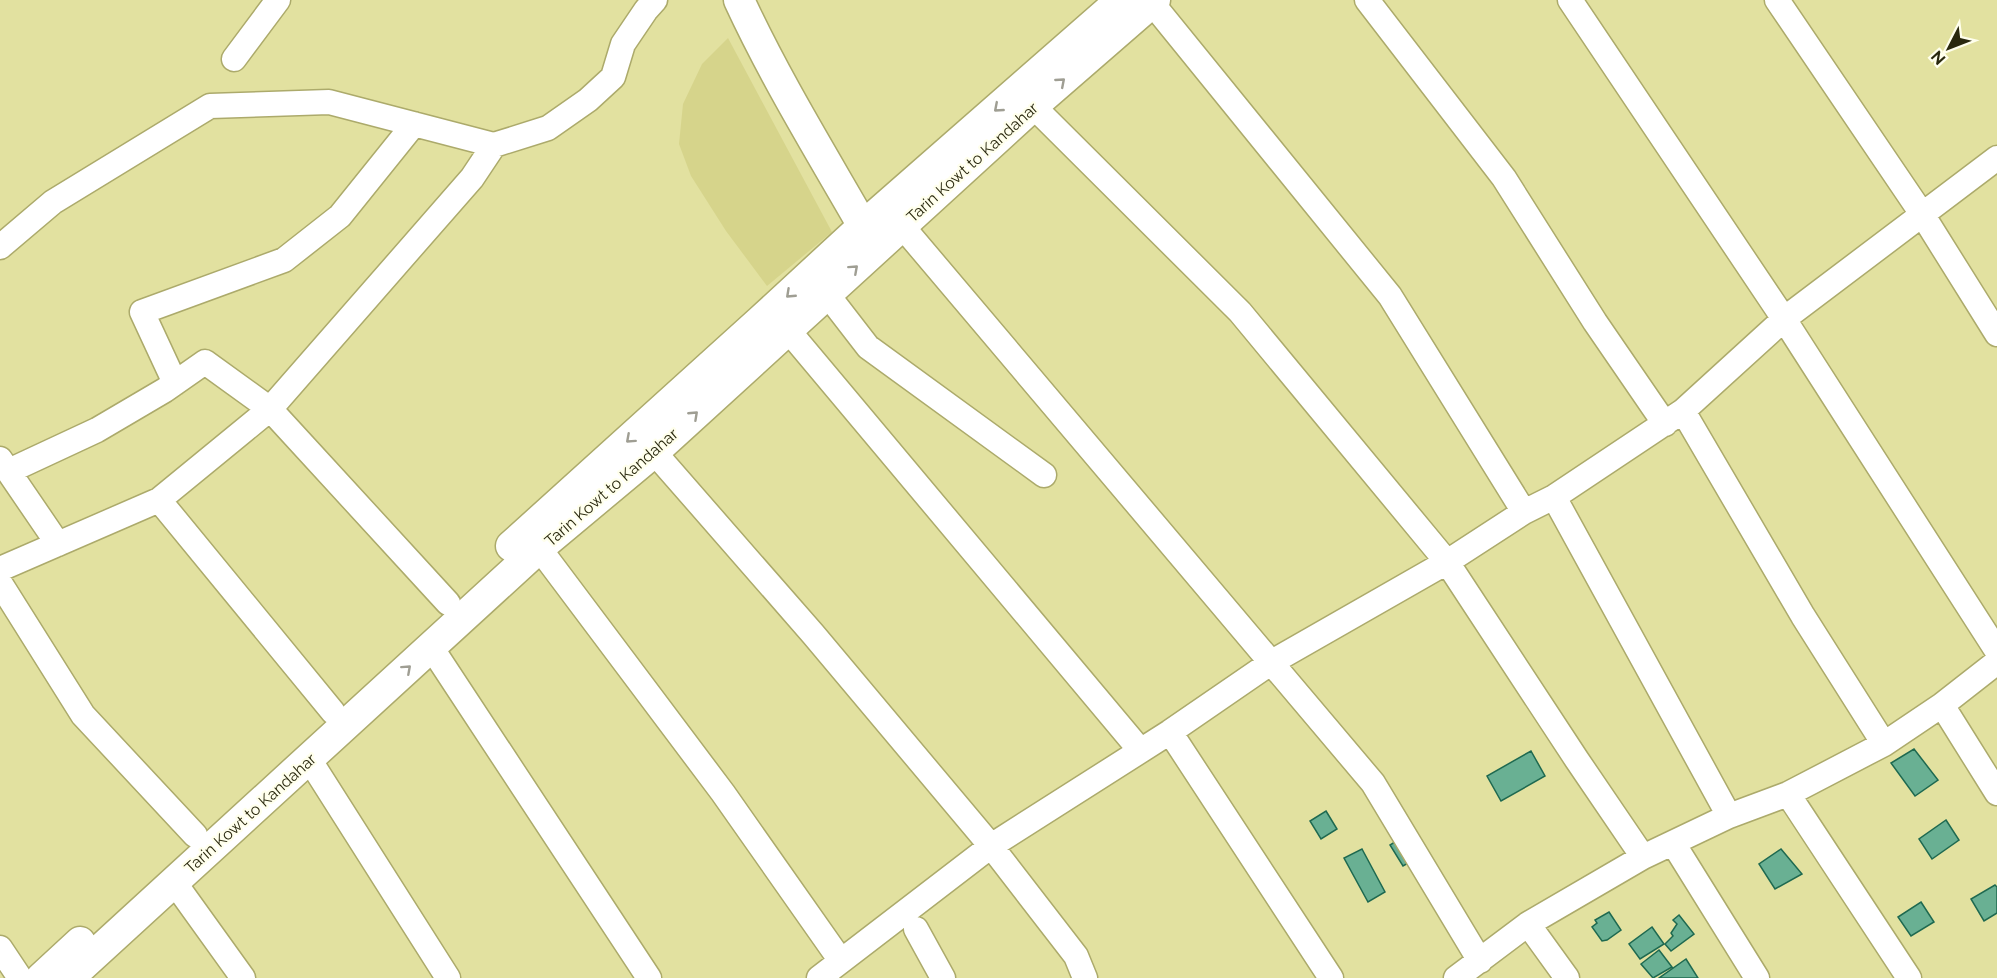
<svg xmlns="http://www.w3.org/2000/svg" width="1997" height="978" viewBox="0 0 1997 978" font-family="Raleway,sans-serif">
<style>
.built{fill:#d6d48b}
.building{fill:#69b093;stroke:#1e6950;stroke-width:1.5}
.lines{fill:none;stroke-linecap:round;stroke-linejoin:round}
.minor-casing{stroke:#acaa6b;stroke-width:27}
.major-casing{stroke:#acaa6b;stroke-width:33}
.minor{stroke:#fff;stroke-width:24}
.major{stroke:#fff;stroke-width:30}
.oneway{stroke:#9f9e93}
.labels{text-anchor:middle;stroke-width:4.5;stroke-linejoin:round;paint-order:stroke}
.street-label{font-size:16px;fill:#29280e;stroke:#ffffec}
</style>
<rect width="100%" height="100%" fill="#e2e1a0"/>
<path class="built" d="M 728,38 L 832,232 L 767,286 L 726,231 L 691,176 L 679,144 L 683,104 L 702,64 Z"/>
<path class="building" d="M 1914,749 L 1938,780 L 1915,796 L 1891,763 Z
M 1531,751 L 1545,776 L 1501,801 L 1487,776 Z
M 1326,811 L 1337,829 L 1321,839 L 1310,821 Z
M 1946,820 L 1959,840 L 1932,859 L 1919,839 Z
M 1398,840 L 1410,862 L 1403,866 L 1390,845 Z
M 1362,849 L 1385,892 L 1368,902 L 1344,858 Z
M 1781,849 L 1802,874 L 1775,889 L 1759,864 Z
M 1995,885 L 1997,887 L 1997,913 L 1984,921 L 1971,899 Z
M 1921,902 L 1934,922 L 1911,936 L 1898,917 Z
M 1609,912 L 1621,930 L 1607,940 L 1602,941 L 1592,927 L 1597,923 L 1595,920 Z
M 1679,915 L 1694,934 L 1671,951 L 1665,944 L 1673,936 L 1671,933 L 1677,924 L 1673,920 Z
M 1652,927 L 1664,944 L 1640,959 L 1629,944 Z
M 1659,950 L 1672,967 L 1653,978 L 1641,964 Z
M 1686,959 L 1698,978 L 1659,978 Z"/>
<g class="lines">
<defs>
<path id="minor" d="M 1367,0 L 1504,178 L 1595,322 L 1665,424
M 1570,0 L 1784,319 L 1997,651
M 1777,0 L 1922,214 L 1997,334
M 1152,3 L 1390,296 L 1524,512
M 234,59 L 278,0
M 1033,106 L 1240,312 L 1447,562 L 1577,760 L 1643,857
M 902,226 L 1373,783 L 1480,961
M 0,247 L 53,202 L 210,106 L 329,102 L 494,145 L 548,128 L 588,100 L 613,77 L 623,44 L 646,10 L 655,0
M 827,294 L 868,347 L 1044,475
M 787,329 L 1140,750
M 175,383 L 142,312 L 284,260 L 340,216 L 414,124
M 1683,411 L 1803,616 L 1884,744
M 654,452 L 813,634 L 991,846 L 1076,956 L 1085,978
M 0,459 L 58,544
M 9,471 L 97,430 L 165,390 L 205,362 L 270,409 L 448,603
M 1554,497 L 1729,816
M 159,500 L 333,712
M 539,548 L 723,793 L 841,961
M 0,569 L 159,500 L 270,409 L 472,178 L 494,145
M 0,583 L 83,715 L 195,835
M 431,647 L 649,978
M 1942,705 L 1997,793
M 1170,732 L 1331,978
M 309,759 L 448,978
M 1788,794 L 1909,978
M 1673,843 L 1757,978
M 174,882 L 243,978
M 1528,924 L 1567,978
M 916,929 L 943,978
M 0,948 L 20,978
M 819,978 L 991,846 L 1170,732 L 1272,662 L 1447,562 L 1524,512 L 1554,497 L 1683,411 L 1784,319 L 1997,158
M 1456,978 L 1528,924 L 1643,857 L 1729,816 L 1788,794 L 1884,744 L 1942,705 L 1997,662"/>
<path id="major" d="M 739,0 C 775,78 820,151 863,226 L 874,241
M 511,546 L 760,321 L 863,226 L 1121,0
M 41,978 L 80,942
M 69,978 L 539,548 L 654,452 L 1033,106 L 1155,0"/>
</defs>
<use href="#minor" class="minor-casing"/>
<use href="#major" class="major-casing"/>
<use href="#minor" class="minor"/>
<use href="#major" class="major"/>
</g>
<defs><path id="oneway-chevron" d="M-2-3.5L2.5 0L-2 3.5" fill="none" stroke-width="1.6" stroke-linecap="round" stroke-linejoin="round" transform="scale(1.5)"/></defs>
<g class="oneway">
<use href="#oneway-chevron" transform="translate(1061 82) rotate(-41)"/>
<use href="#oneway-chevron" transform="translate(998 108) rotate(139)"/>
<use href="#oneway-chevron" transform="translate(854 269) rotate(-42)"/>
<use href="#oneway-chevron" transform="translate(790 294) rotate(137)"/>
<use href="#oneway-chevron" transform="translate(694 415) rotate(-43)"/>
<use href="#oneway-chevron" transform="translate(630 439) rotate(138)"/>
<use href="#oneway-chevron" transform="translate(407 669) rotate(-42)"/>
</g>
<g class="labels">
<g class="street-label">
<text transform="translate(972 162) rotate(-42)" y="6">Tarin Kowt to Kandahar</text>
<text transform="translate(611 487) rotate(-41)" y="6">Tarin Kowt to Kandahar</text>
<text transform="translate(250 813) rotate(-42)" y="6">Tarin Kowt to Kandahar</text>
</g>
</g>
<g transform="translate(1949 48) rotate(228)" stroke="#ffffec" stroke-width="4.5" paint-order="stroke">
<path d="M0-4.5L10 22L0 15L-10 22Z" fill="#29280e"/>
<text y="-9" font-size="16" font-weight="bold" text-anchor="middle" fill="#29280e">N</text>
</g>
</svg>
